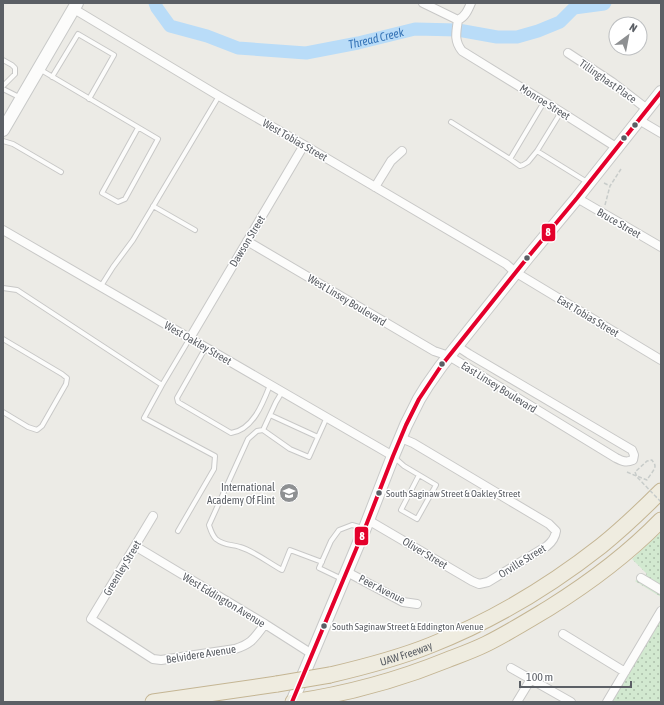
<svg xmlns="http://www.w3.org/2000/svg" width="664" height="705" viewBox="0 0 664 705" font-family="'Asap Condensed',sans-serif">
<style>
.park{fill:url(#park-dots)}
.lines{fill:none;stroke-linecap:round;stroke-linejoin:round}
.river{stroke:#b9dcf8;stroke-width:13}
.lane-casing{stroke:#c8c8c7;stroke-width:6}
.street-casing{stroke:#c8c8c7;stroke-width:10}
.secondary-casing{stroke:#c8c9c8;stroke-width:14}
.highway-casing{stroke:#c4b593;stroke-width:17}
.path{stroke:#c8ccca;stroke-width:1.5;stroke-dasharray:4 2;stroke-linecap:butt}
.lane{stroke:#fcfcfb;stroke-width:4}
.street{stroke:#fcfcfb;stroke-width:8}
.secondary{stroke:#fcfcfb;stroke-width:12}
.highway{stroke:#efece0;stroke-width:15}
.highway-bridge-casing{stroke:#c4b593;stroke-width:17;stroke-linecap:butt}
.path-bridge{stroke:#c8ccca;stroke-width:1.5;stroke-dasharray:4 2;stroke-linecap:butt}
.highway-bridge{stroke:#efece0;stroke-width:15}
.bus-1-casing{stroke:#fff;stroke-width:7}
.bus-1{stroke:#e4002b;stroke-width:4}
.bus-dot{fill:#5b5f65;stroke:#fff;stroke-width:1.5}
.labels{text-anchor:middle;stroke-width:3;stroke-linejoin:round;paint-order:stroke}
.bus-label{font-size:10px;fill:#5b5f65;stroke:#fff;text-anchor:start}
.street-label{font-size:11px;fill:#5b5f65;stroke:#fff}
.poi-label{font-size:11px;fill:#5b5f65;stroke:#fff;text-anchor:end}
.water-label{font-size:12px;font-style:italic;fill:#3976b8;stroke:#fff}
.line-badge{stroke:#fff;stroke-width:1.5}
.badge-label{font-size:11px;text-anchor:middle;font-weight:bold;fill:#fff}
</style>
<defs>
<pattern id="park-dots" width="8" height="8" patternUnits="userSpaceOnUse"><rect width="8" height="8" fill="#d2e9d0"/><path d="M2 2h.1M6 6h.1" fill="none" stroke="#adc0ac" stroke-width="1.8" stroke-linecap="round"/></pattern>
</defs>
<rect width="100%" height="100%" fill="#ecebe6"/>
<path class="park" d="M 661,532 L 661,597 L 635,581 L 647,574 L 632,559 Z
M 661,619 L 661,702 L 612,702 L 657,626 Z"/>
<g class="lines">
<path class="river" id="s1" d="M 155,3 L 157,8 L 170,26 L 207,36 L 238,48 L 306,53 L 358,43 L 415,29 L 458,30 L 497,37 L 517,37 L 538,31 L 560,22 L 574,8 L 604,4 L 605,3"/>
<defs>
<path id="lane" d="M 3,60 L 12,65 L 15,68 L 15,74 L 3,86
M 41,70 L 158,139 L 125,199 L 118,202 L 102,193 L 138,128
M 52,77 L 78,34 L 114,55 L 89,99
M 3,89 L 19,97
M 451,122 L 510,159 L 520,166 L 523,165 L 528,162 L 537,151 L 561,112
M 3,141 L 13,144 L 61,172
M 537,151 L 587,182
M 510,159 L 544,102
M 153,206 L 195,230
M 101,286 L 113,267 L 133,240 L 219,96
M 3,288 L 17,290 L 162,385 L 190,338
M 3,339 L 62,374 L 67,378 L 66,384 L 42,426 L 37,430 L 28,427 L 3,412
M 206,347 L 177,398 L 178,402 L 231,433 C 253,430 263,403 270,385
M 162,385 L 144,418 L 215,456 L 214,469 L 178,531
M 270,415 L 318,437
M 263,430 L 276,402 L 282,392
M 395,458 L 404,466 L 436,485 L 417,519 L 401,510 L 419,475
M 322,562 L 290,550 L 282,570 C 269,563 254,551 240,547 C 231,544 225,546 216,539 C 212,535 211,531 209,525 L 248,439 L 257,431 L 263,430 L 290,449 L 309,457 L 327,417
M 342,579 L 319,568 L 331,541 L 339,530 L 352,525 L 363,528"/>
<path id="street" d="M 423,3 L 458,20
M 74,9 L 219,96 L 304,145 L 506,264 L 515,272 L 661,360
M 458,20 C 456,33 454,41 462,51 L 561,112 L 616,147
M 458,20 C 465,17 468,10 471,3
M 568,53 L 612,82 L 647,109
M 639,120 L 661,133
M 375,187 L 391,161 L 402,151
M 577,198 L 661,247
M 3,230 C 133,305 263,380 393,456
M 247,241 L 434,351 L 449,356 L 616,458 C 622,461 626,463 633,460 L 634,455 L 632,450 L 469,354 L 457,346
M 190,338 L 304,145
M 153,516 L 91,619 L 153,659 L 161,660 L 235,649 C 253,643 254,638 265,624
M 368,520 L 472,581 L 479,584 L 488,582 L 547,546 C 552,542 555,538 556,531 L 549,524 L 413,443 L 401,438
M 135,546 L 265,624 L 312,654
M 347,572 L 403,602 L 417,604
M 641,578 L 661,590
M 563,634 L 625,672
M 511,668 L 571,702
M 517,702 L 531,679
M 607,702 L 661,611"/>
<path id="secondary" d="M 3,130 L 77,3
M 292,702 L 365,528 L 393,456 L 406,425 L 419,399 L 427,386 L 441,366 L 528,257 L 577,198 L 661,92"/>
<g id="highway">
<path id="s2" d="M 330,675 C 364,667 399,658 431,645 C 492,621 550,586 601,546 C 622,529 642,510 661,491"/>
<path d="M 153,702 L 277,684"/>
<path d="M 293,702 C 346,694 398,680 447,660 C 460,655 474,650 486,644 C 508,633 529,620 549,608 C 589,583 628,554 661,520"/>
</g>
</defs>
<use href="#lane" class="lane-casing"/>
<use href="#street" class="street-casing"/>
<use href="#secondary" class="secondary-casing"/>
<use href="#highway" class="highway-casing"/>
<path class="path" d="M 604,183 L 610,186
M 605,205 L 610,186 L 621,169
M 627,472 L 634,475 L 647,480 C 649,476 655,470 655,466 C 655,464 653,462 652,460 L 647,461 L 635,472"/>
<use href="#lane" class="lane"/>
<use href="#street" class="street"/>
<use href="#secondary" class="secondary"/>
<use href="#highway" class="highway"/>
<defs>
<path id="highway-bridge" d="M 277,684 L 330,675"/>
</defs>
<use href="#highway-bridge" class="highway-bridge-casing"/>
<path class="path-bridge" d="M 635,472 L 637,477 L 661,502"/>
<use href="#highway-bridge" class="highway-bridge"/>
<defs>
<path id="bus-1" d="M 292,702 L 365,528 L 393,456 L 406,425 L 419,399 L 441,366 L 528,257 L 577,198 L 661,92"/>
</defs>
<use href="#bus-1" class="bus-1-casing"/>
<use href="#bus-1" class="bus-1"/>
</g>
<defs>
<symbol id="school-disc" viewBox="-11 -11 22 22"><circle r="9.5" fill="#8e9092" stroke="#fff"/><path d="M0-5L7-2L0 1L-7-2ZM-4 1L0 2.5L4 1V4Q0 6-4 4Z" fill="#fff"/></symbol>
</defs>
<g fill-rule="evenodd">
<use href="#school-disc" x="278" y="482" width="22" height="22"/>
</g>
<g class="bus-dot">
<circle cx="635" cy="125" r="3.5"/>
<circle cx="624" cy="138" r="3.5"/>
<circle cx="527" cy="258" r="3.5"/>
<circle cx="442" cy="364" r="3.5"/>
<circle cx="379" cy="493" r="3.5"/>
<circle cx="324" cy="626" r="3.5"/>
</g>
<g class="labels">
<g class="bus-label">
<text x="386" y="497">South Saginaw Street &amp; Oakley Street</text>
<text x="332" y="630">South Saginaw Street &amp; Eddington Avenue</text>
</g>
<g class="street-label">
<text transform="translate(608 81) rotate(35)" y="4">Tillinghast Place</text>
<text transform="translate(545 102) rotate(32)" y="4">Monroe Street</text>
<text transform="translate(295 140) rotate(30)" y="4">West Tobias Street</text>
<text transform="translate(619 223) rotate(30)" y="4">Bruce Street</text>
<text transform="translate(247 241) rotate(-59)" y="4">Dawson Street</text>
<text transform="translate(347 300) rotate(31)" y="4">West Linsey Boulevard</text>
<text transform="translate(588 316) rotate(31)" y="4">East Tobias Street</text>
<text transform="translate(198 343) rotate(30)" y="4">West Oakley Street</text>
<text transform="translate(499 387) rotate(32)" y="4">East Linsey Boulevard</text>
<text transform="translate(425 553) rotate(31)" y="4">Oliver Street</text>
<text transform="translate(522 561) rotate(-32)" y="4">Orville Street</text>
<text transform="translate(122 568) rotate(-59)" y="4">Greenley Street</text>
<text transform="translate(382 589) rotate(27)" y="4">Peer Avenue</text>
<text transform="translate(224 600) rotate(31)" y="4">West Eddington Avenue</text>
<text dy="4" stroke="none"><textPath href="#s2" startOffset="79">UAW Freeway</textPath></text>
<text transform="translate(201 654) rotate(-9)" y="4">Belvidere Avenue</text>
</g>
<g class="poi-label">
<text x="275" y="491">International<tspan x="275" dy="13">Academy Of Flint</tspan></text>
</g>
<g class="water-label">
<text dy="4" stroke="none"><textPath href="#s1" startOffset="239">Thread Creek</textPath></text>
</g>
</g>
<g class="line-badge">
<rect x="541" y="223" width="15" height="19" rx="4" fill="#e4002b"/>
<rect x="354" y="526" width="15" height="20" rx="4" fill="#e4002b"/>
</g>
<g class="badge-label">
<text x="548" y="236">8</text>
<text x="362" y="540">8</text>
</g>
<rect width="664" height="705" fill="none" stroke="#5b5f65" stroke-width="8"/>
<g transform="translate(628 36) rotate(32)"><circle r="19" fill="#ffffff" stroke="#bdbfc1"/>
<path d="M0-3L7 15L0 10L-7 15Z" fill="#8e9092"/>
<text y="-6" font-size="11" font-weight="bold" text-anchor="middle" fill="#5b5f65">N</text>
</g>
<path d="M520 681v6h111v-6" fill="none" stroke="#5b5f65" stroke-width="2"/>
<text x="526" y="681" font-size="12" fill="#5b5f65" stroke="#ffffff" stroke-width="3" paint-order="stroke">100 m</text>
</svg>
